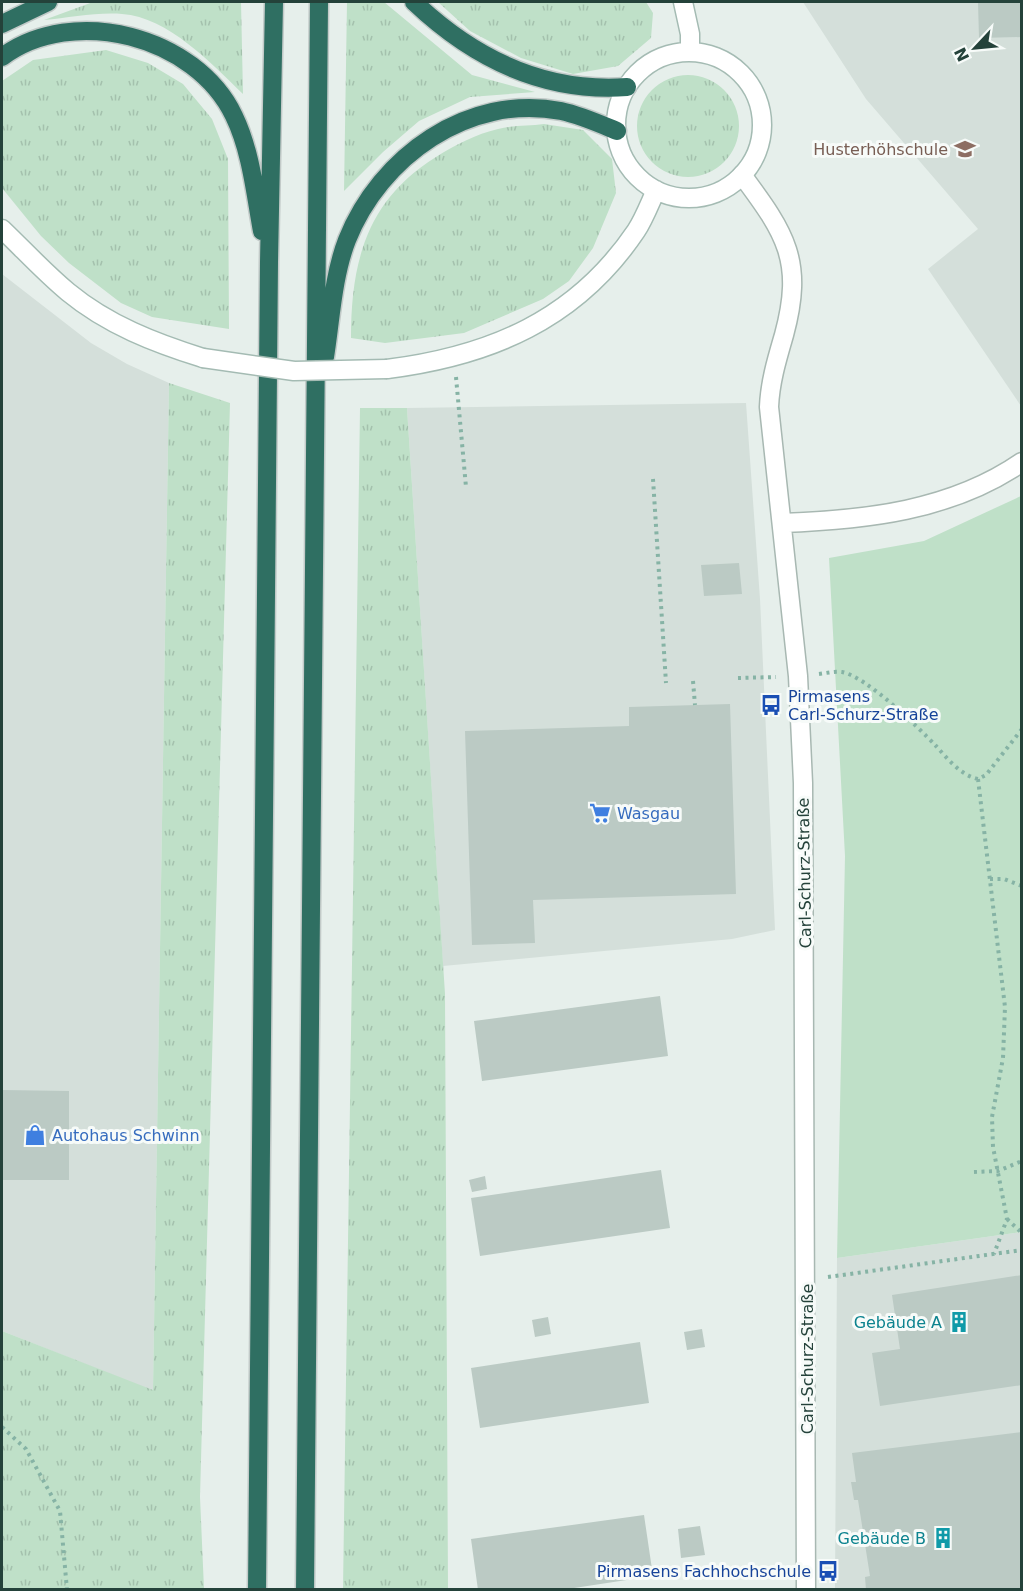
<svg xmlns="http://www.w3.org/2000/svg" width="1023" height="1591" viewBox="0 0 1023 1591" font-family="'DejaVu Sans',sans-serif">
<style>
.built{fill:#d4dfda}
.grass{fill:url(#grass-tufts)}
.park{fill:#bfe0c8}
.building{fill:#bbcac4}
.lines{fill:none;stroke-linecap:round;stroke-linejoin:round}
.street-casing{stroke:#a8b8b2;stroke-width:21}
.secondary-casing{stroke:#a4bbb3;stroke-width:21}
.highway-casing{stroke:#c2cac8;stroke-width:21}
.path{stroke:#86b3a5;stroke-width:4;stroke-dasharray:3 4.5;stroke-linecap:butt}
.street{stroke:#fff;stroke-width:18}
.secondary{stroke:#fff;stroke-width:18}
.highway{stroke:#2f6f62;stroke-width:18}
.secondary-bridge-casing{stroke:#a4bbb3;stroke-width:21;stroke-linecap:butt}
.secondary-bridge{stroke:#fff;stroke-width:18}
.labels{text-anchor:middle;stroke-width:6;stroke-linejoin:round;paint-order:stroke}
.education-label{font-size:16px;fill:#785e54;stroke:#f7fbf9;text-anchor:end}
.transit-label{font-size:16px;fill:#164399;stroke:#f7fbf9;text-anchor:start}
.shop-label{font-size:16px;fill:#366cbe;stroke:#f7fbf9;text-anchor:start}
.street-label{font-size:16px;fill:#24423a;stroke:#f7fbf9}
.culture-label{font-size:16px;fill:#0d838f;stroke:#f7fbf9;text-anchor:end}
</style>
<defs>
<pattern id="grass-tufts" width="24" height="20" patternUnits="userSpaceOnUse" patternTransform="scale(1.5)"><rect width="24" height="20" fill="#bfe0c8"/><path d="M3 7l-1-3M5 7V3M7 7l1-3M15 17l-1-3M17 17v-4M19 17l1-3" fill="none" stroke="#a4c1ad"/></pattern>
</defs>
<rect width="100%" height="100%" fill="#e6efeb"/>
<path class="built" d="M 803,2 L 1021,2 L 1021,406 L 928,269 L 978,229 L 866,99 Z
M 2,274 L 91,343 L 127,364 L 169,383 L 153,1391 L 2,1331 Z
M 746,403 L 760,599 L 775,930 L 732,939 L 443,966 L 407,408 Z
M 1021,1232 L 1021,1589 L 835,1590 L 837,1258 Z"/>
<path class="grass" d="M 93,2 L 241,2 L 243,94 C 212,64 168,17 122,14 C 97,12 69,18 44,20 Z
M 347,2 L 384,2 L 472,75 L 535,92 L 470,97 L 419,121 L 383,152 L 344,191 Z
M 438,2 L 646,2 L 653,13 L 651,38 L 618,66 L 573,74 L 521,58 L 470,31 Z
M 106,50 L 148,63 L 183,84 L 212,119 L 228,159 L 229,329 L 152,317 L 121,303 L 69,263 L 41,236 L 2,188 L 2,81 L 33,60 Z
M637 126a51 51 0 1 1 102 0a51 51 0 1 1-102 0Z
M 544,124 L 583,130 L 612,159 L 616,193 L 593,248 L 569,281 L 543,299 L 464,333 L 385,343 L 351,338 C 351,261 367,200 436,157 C 455,145 476,134 498,129 C 513,125 529,126 544,124 Z
M 169,383 L 230,403 L 200,1497 L 204,1589 L 2,1589 L 2,1331 L 153,1390 Z
M 360,408 L 407,408 L 445,994 L 448,1589 L 343,1589 Z"/>
<path class="park" d="M 1021,496 L 1021,1232 L 837,1258 L 845,856 L 829,558 L 924,541 Z"/>
<path class="building" d="M 978,2 L 1022,2 L 1022,37 L 979,38 Z
M 739,563 L 742,594 L 704,596 L 701,565 Z
M 730,704 L 736,894 L 533,900 L 535,943 L 472,945 L 465,731 L 629,726 L 629,707 Z
M 660,996 L 668,1056 L 482,1081 L 474,1021 Z
M 2,1090 L 69,1091 L 69,1180 L 2,1180 Z
M 661,1170 L 670,1228 L 480,1256 L 471,1198 Z
M 485,1176 L 487,1189 L 472,1192 L 469,1180 Z
M 1022,1275 L 1022,1385 L 880,1406 L 872,1353 L 900,1349 L 892,1295 Z
M 548,1317 L 551,1334 L 535,1337 L 532,1320 Z
M 702,1329 L 705,1347 L 687,1350 L 684,1332 Z
M 640,1342 L 649,1403 L 480,1428 L 471,1368 Z
M 1022,1432 L 1022,1590 L 866,1590 L 865,1577 L 870,1576 L 858,1500 L 854,1500 L 851,1482 L 856,1482 L 852,1453 Z
M 644,1515 L 653,1576 L 561,1590 L 478,1590 L 471,1539 Z
M 700,1526 L 705,1555 L 681,1558 L 678,1529 Z"/>
<g class="lines">
<defs>
<path id="street" d="M 742,175 C 786,234 804,261 784,335 C 777,359 770,382 769,407 L 798,676 L 803,783 L 806,1590
M 782,523 C 865,520 951,511 1022,462"/>
<path id="secondary" d="M 683,2 L 690,34 L 690,52
M616 125a73 73 0 1 1 146 0a73 73 0 1 1-146 0Z
M 2,229 C 24,250 45,273 68,292 C 108,325 155,343 203,358
M 387,369 C 490,356 576,320 636,231 C 644,219 650,203 656,190"/>
<path id="highway" d="M 414,2 C 473,58 543,93 627,87
M 2,24 L 48,2
M 2,57 C 73,4 196,36 234,116 C 251,151 255,193 262,231
M 325,357 C 331,319 333,276 347,240 C 380,157 468,93 561,111 C 580,115 598,123 617,131
M 257,1590 L 269,262 L 274,2
M 305,1590 L 319,2"/>
</defs>
<use href="#street" class="street-casing"/>
<use href="#secondary" class="secondary-casing"/>
<use href="#highway" class="highway-casing"/>
<path class="path" d="M 456,377 L 466,487
M 653,479 L 666,683
M 819,674 C 827,673 835,671 842,672 C 867,677 918,727 936,746 C 948,759 960,775 978,779 L 986,775 L 1022,729
M 738,678 L 776,677
M 693,681 L 695,705
M 978,779 L 1005,1007 L 1003,1058 L 992,1117 L 993,1147 L 1007,1219 L 994,1254
M 990,879 L 1004,879 L 1022,886
M 974,1172 L 998,1171 L 1022,1161
M 1007,1219 L 1022,1233
M 828,1277 L 1022,1250
M 2,1427 L 26,1449 L 60,1511 L 67,1590"/>
<use href="#street" class="street"/>
<use href="#secondary" class="secondary"/>
<use href="#highway" class="highway"/>
<defs>
<path id="secondary-bridge" d="M 203,358 L 294,371 L 387,369"/>
</defs>
<use href="#secondary-bridge" class="secondary-bridge-casing"/>
<use href="#secondary-bridge" class="secondary-bridge"/>
</g>
<defs>
<symbol id="school-bare" viewBox="-9 -9 18 18"><path d="M0-5L7-2L0 1L-7-2ZM-4 1L0 2.5L4 1V4Q0 6-4 4Z" fill="#8d6e63" stroke="#f7fbf9" stroke-width="2.5" paint-order="stroke"/></symbol>
<symbol id="bus-bare" viewBox="-9 -9 18 18"><path d="M-5-6H5V4H4V6H2V4H-2V6H-4V4H-5ZM-3.5-4V0h7V-4ZM-3.5 1.2v1.5H-2V1.2ZM2 1.2v1.5H3.5V1.2Z" fill="#1a4fb4" stroke="#f7fbf9" stroke-width="2.5" paint-order="stroke"/></symbol>
<symbol id="supermarket-bare" viewBox="-9 -9 18 18"><path d="M-6-5.5h2.5l.6 2H6L4.5 2H-2.5L-4.4-4H-6ZM-1.5 3.2a1.3 1.3 0 1 0 .1 0ZM3 3.2a1.3 1.3 0 1 0 .1 0Z" fill="#3f7fe0" stroke="#f7fbf9" stroke-width="2.5" paint-order="stroke"/></symbol>
<symbol id="shop-bare" viewBox="-9 -9 18 18"><path d="M-5-2.5h2.3a2.7 3.5 0 0 1 5.4 0H5L5.5 6h-11ZM-1.5-2.5h3a1.5 2.3 0 0 0-3 0Z" fill="#3f7fe0" stroke="#f7fbf9" stroke-width="2.5" paint-order="stroke"/></symbol>
<symbol id="building-bare" viewBox="-9 -9 18 18"><path d="M-4-6H4V6H1V3H-1V6H-4ZM-2.5-4.3h1.7v1.8h-1.7ZM.8-4.3h1.7v1.8H.8ZM-2.5-1h1.7V.8h-1.7ZM.8-1h1.7V.8H.8Z" fill="#0f9aa8" stroke="#f7fbf9" stroke-width="2.5" paint-order="stroke"/></symbol>
</defs>
<g fill-rule="evenodd">
<use href="#school-bare" x="950" y="134" width="30" height="30"/>
<use href="#bus-bare" x="756" y="690" width="30" height="30"/>
<use href="#supermarket-bare" x="585" y="798" width="30" height="30"/>
<use href="#shop-bare" x="20" y="1120" width="30" height="30"/>
<use href="#building-bare" x="944" y="1307" width="30" height="30"/>
<use href="#building-bare" x="928" y="1523" width="30" height="30"/>
<use href="#bus-bare" x="813" y="1556" width="30" height="30"/>
</g>
<g class="labels">
<g class="education-label">
<text x="948" y="155">Husterhöhschule</text>
</g>
<g class="transit-label">
<text x="788" y="702">Pirmasens<tspan x="788" dy="18">Carl-Schurz-Straße</tspan></text>
<text x="811" y="1577" text-anchor="end">Pirmasens Fachhochschule</text>
</g>
<g class="shop-label">
<text x="617" y="819">Wasgau</text>
<text x="52" y="1141">Autohaus Schwinn</text>
</g>
<g class="street-label">
<text transform="translate(804 873) rotate(-91)" y="6">Carl-Schurz-Straße</text>
<text transform="translate(807 1359) rotate(-90)" y="6">Carl-Schurz-Straße</text>
</g>
<g class="culture-label">
<text x="942" y="1328">Gebäude A</text>
<text x="926" y="1544">Gebäude B</text>
</g>
</g>
<rect width="1023" height="1591" fill="none" stroke="#24423a" stroke-width="6"/>
<g transform="translate(975 48) rotate(244)" stroke="#f7fbf9" stroke-width="4.5" paint-order="stroke">
<path d="M0-4.5L10 22L0 15L-10 22Z" fill="#24423a"/>
<text y="-9" font-size="16" font-weight="bold" text-anchor="middle" fill="#24423a">N</text>
</g>
</svg>
